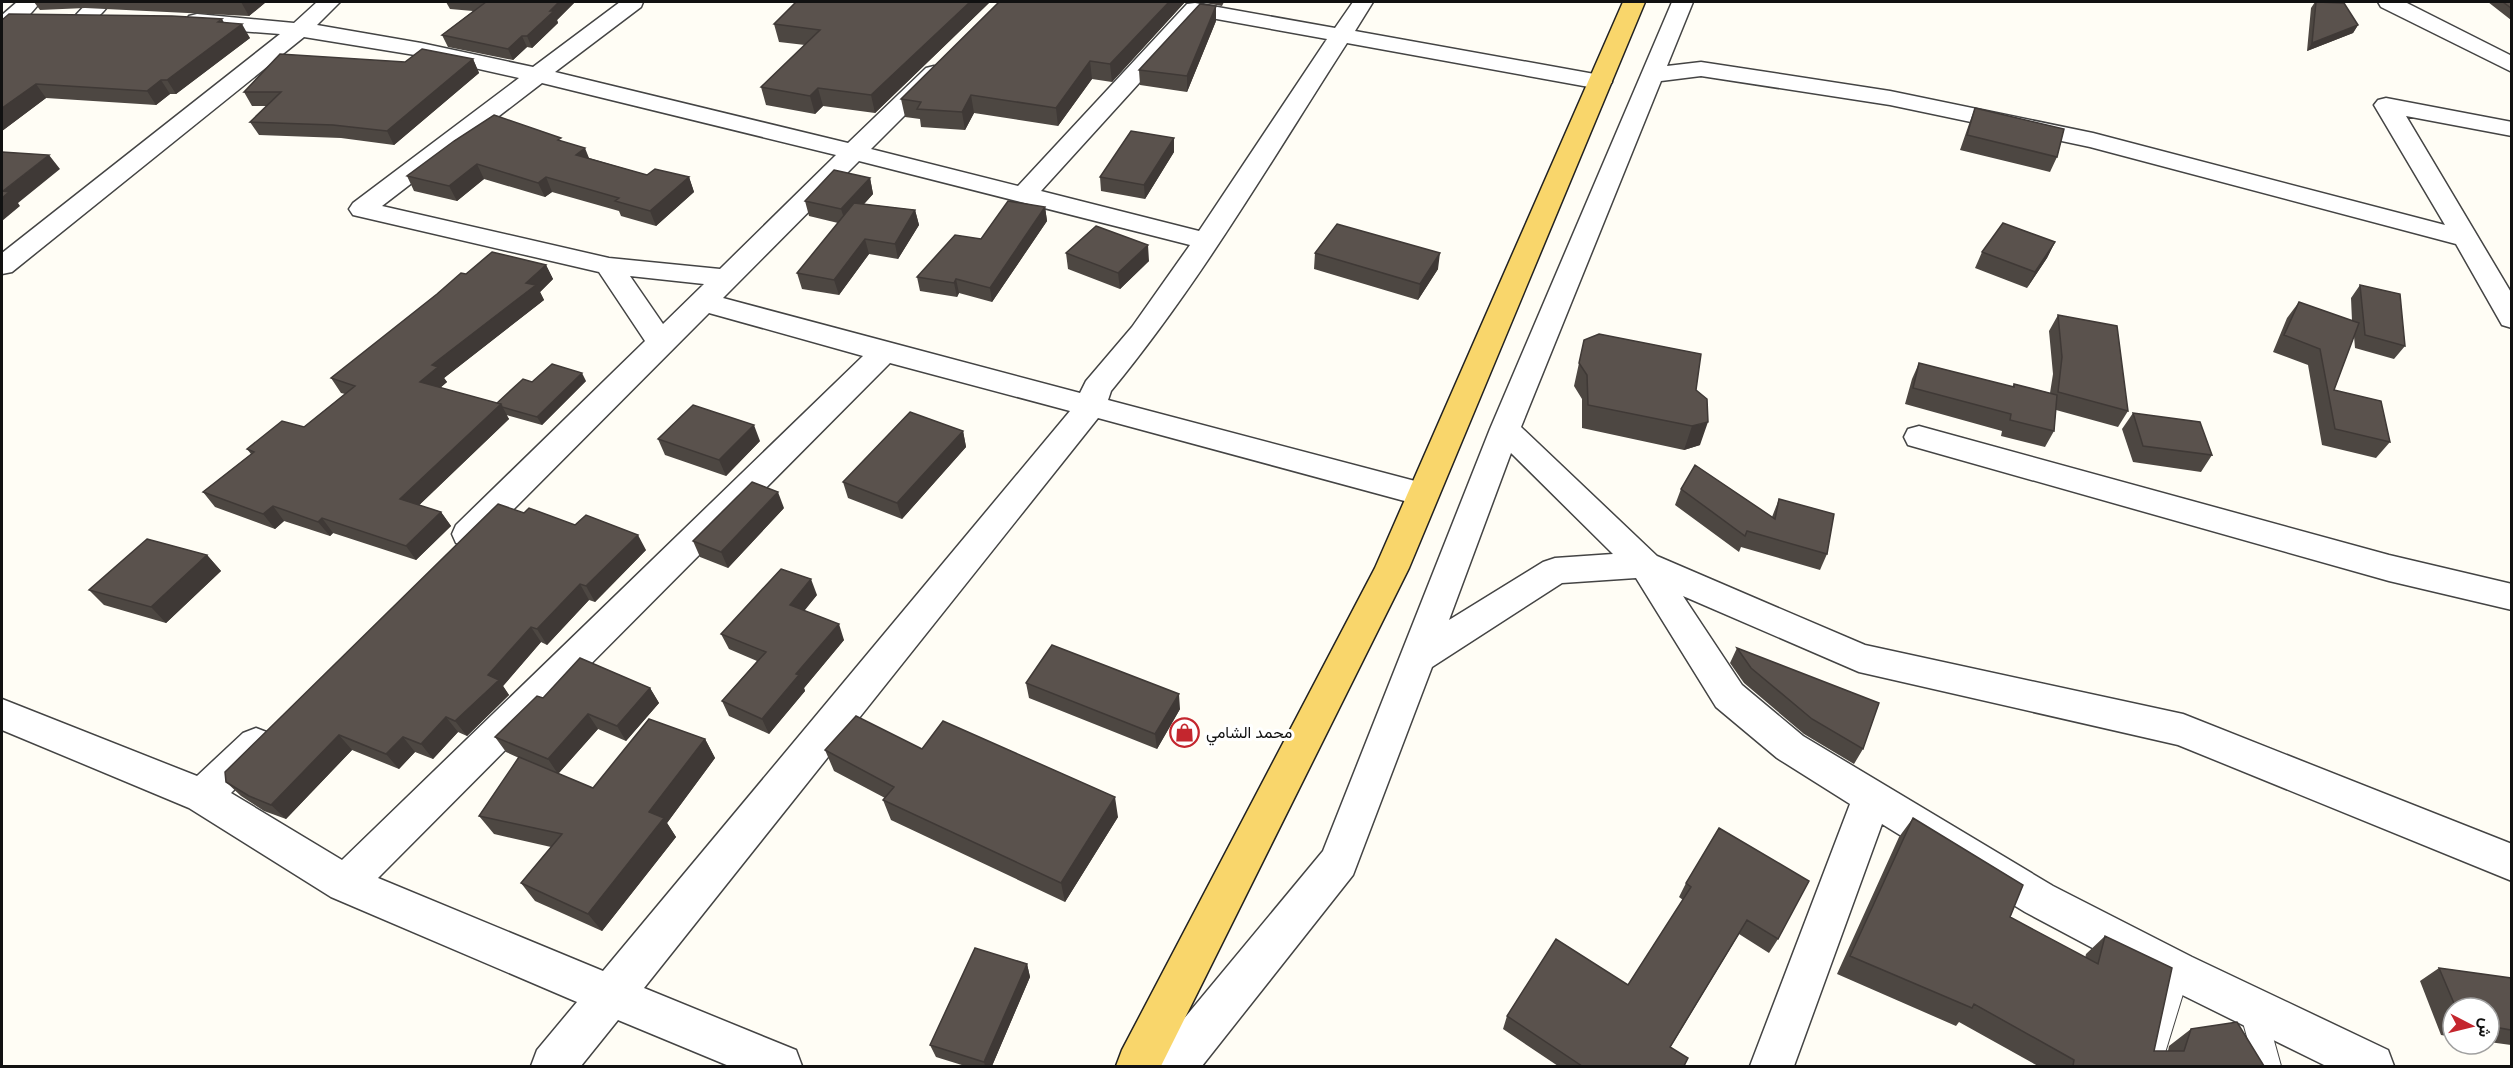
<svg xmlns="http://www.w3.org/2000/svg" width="2513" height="1068" viewBox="0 0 2513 1068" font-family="'Playfair Display',Vazirmatn,serif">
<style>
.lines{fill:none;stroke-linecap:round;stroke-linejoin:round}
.service-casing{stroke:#444;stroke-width:2}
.minor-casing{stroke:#444;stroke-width:3}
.tertiary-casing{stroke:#444;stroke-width:3}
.primary-casing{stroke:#222;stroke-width:3}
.service{fill:#fff;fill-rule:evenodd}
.minor{fill:#fff;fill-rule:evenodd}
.tertiary{fill:#fff;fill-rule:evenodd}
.primary{fill:#f9d66b;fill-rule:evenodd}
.wall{fill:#4d4742}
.shaded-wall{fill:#3f3936}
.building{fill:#5a524d;stroke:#3f3936;stroke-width:1.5}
.labels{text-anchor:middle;stroke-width:6;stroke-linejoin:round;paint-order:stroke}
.poi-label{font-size:16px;fill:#111;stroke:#fff;text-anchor:start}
</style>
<rect width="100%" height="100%" fill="#fffdf5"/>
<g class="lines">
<defs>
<path id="service" d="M 2177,959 L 2186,963 L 2190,971 L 2161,1066 L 2135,1066 L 2164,971 L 2168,963 Z
M 2252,996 L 2261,999 L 2265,1008 L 2281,1066 L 2255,1066 L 2239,1008 L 2243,999 Z"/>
<path id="minor" d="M 17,2 L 40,2 C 31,15 18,28 2,24 L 2,15 Z
M 88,2 L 111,2 C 102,14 93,25 77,22 L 74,17 Z
M 317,2 L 340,2 L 317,25 L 421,43 L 533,67 L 620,2 L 643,2 L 641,7 L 555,72 L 848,143 L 926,68 L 934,66 L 942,68 L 946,73 L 942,78 L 871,149 L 1018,186 L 1187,4 L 1195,3 L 1335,28 L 1353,2 L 1373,2 L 1355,31 L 1600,75 L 1608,77 L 1612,82 L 1608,87 L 1600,89 L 1347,43 C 1271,161 1200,283 1111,391 L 1108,400 L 1434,486 L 1439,494 L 1434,502 L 1423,506 L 1098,418 L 644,988 L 796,1050 L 802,1066 L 729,1066 L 618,1020 L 581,1066 L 531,1066 L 537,1050 L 577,1002 L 331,897 L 189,808 L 2,730 L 2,699 L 197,776 L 243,733 L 256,728 L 269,733 L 275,744 L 269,755 L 231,793 L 342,860 L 863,356 L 709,313 L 480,543 L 468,546 L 456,543 L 452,534 L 456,525 L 645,341 L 599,272 L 353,215 L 349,209 L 353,203 L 519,78 L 421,56 L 304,37 L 12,272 L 2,274 L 2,253 L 280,34 L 197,28 L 189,26 L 186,21 L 189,16 L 197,14 L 294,23 ZM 1200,16 L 1327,39 L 1199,231 L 1041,191 ZM 542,83 L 836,155 L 720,269 L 609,258 L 382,206 ZM 859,161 L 1190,245 L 1132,327 L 1086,381 L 1080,393 L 723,298 ZM 630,276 L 704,284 L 663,324 ZM 890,363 L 1070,411 L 603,971 L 378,878 Z
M 1672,2 L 1693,2 L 1667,66 L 1701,62 L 1890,91 L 2093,133 L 2445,225 L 2374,105 L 2378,100 L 2386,98 L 2512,122 L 2512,136 L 2406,116 L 2512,294 L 2512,328 L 2502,325 L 2456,244 L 2090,147 L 1890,105 L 1701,76 L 1661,81 L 1521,427 L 1657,556 L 1865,645 L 2183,714 L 2512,844 L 2512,881 L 2178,745 L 1859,672 L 1683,596 L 1742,685 L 1803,736 L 2053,886 L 2192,957 L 2388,1050 L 2394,1066 L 2326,1066 L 2162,985 L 2025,912 L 1882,824 L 1794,1066 L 1750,1066 L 1850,804 L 1777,758 L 1716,707 L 1636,578 L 1562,583 L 1432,667 L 1353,875 L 1202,1066 L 1152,1066 L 1158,1050 L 1323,851 L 1490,429 ZM 1511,453 L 1613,554 L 1555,558 L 1543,562 L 1449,620 Z
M 1919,426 L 2389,555 L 2512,584 L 2512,610 L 2389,581 L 1908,445 L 1904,437 L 1908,429 Z"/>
<path id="tertiary" d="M 2378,2 L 2405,2 L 2512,56 L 2512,72 L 2381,7 Z"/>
<path id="primary" d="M 1623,2 L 1645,2 L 1409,568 L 1161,1066 L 1116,1066 L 1122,1050 L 1375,568 Z"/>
</defs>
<use href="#service" class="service-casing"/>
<use href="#minor" class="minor-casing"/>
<use href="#tertiary" class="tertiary-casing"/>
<use href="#primary" class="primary-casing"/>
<use href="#service" class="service"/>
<use href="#minor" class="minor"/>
<use href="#tertiary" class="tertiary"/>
<use href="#primary" class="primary"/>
</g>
<path class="wall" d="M 34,2 L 266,2 L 249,16 L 85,8 L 40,10 Z
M 446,2 L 575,2 L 557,20 L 558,23 L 532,48 L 527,47 L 513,60 L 448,47 L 442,35 L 473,11 L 450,9 Z
M 796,2 L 990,2 L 875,113 L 823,106 L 815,114 L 766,105 L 761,87 L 805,45 L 779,42 L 774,24 Z
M 1185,2 L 1112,82 L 1092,79 L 1058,126 L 974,113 L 965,130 L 921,127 L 920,119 L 905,117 L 901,99 Z
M 1199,2 L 1224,2 L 1222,6 Z
M 2315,2 L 2330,2 L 2358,25 L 2353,33 L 2307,51 L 2311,8 Z
M 2488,2 L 2511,2 L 2511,20 Z
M 2,20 L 224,22 L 250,38 L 176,94 L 170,94 L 156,105 L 46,98 L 2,131 Z
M 1216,21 L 1187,92 L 1140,85 L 1139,70 Z
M 473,59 L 479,73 L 394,145 L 341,138 L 259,135 L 250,122 L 267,106 L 252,106 L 244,92 L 405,62 Z
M 1975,108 L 2057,157 L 2050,172 L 1960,150 L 1969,124 Z
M 1174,138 L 1174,152 L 1145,199 L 1101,191 L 1100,177 Z
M 562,142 L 589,158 L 647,175 L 689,177 L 694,192 L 656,226 L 621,216 L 619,211 L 552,192 L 545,197 L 484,179 L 457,201 L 414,191 L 407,176 Z
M 870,178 L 873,194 L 864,204 L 915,210 L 919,225 L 898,259 L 869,254 L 839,295 L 802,289 L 797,273 L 838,223 L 809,216 L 805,201 Z
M 1045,207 L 1047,221 L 992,302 L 959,293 L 957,297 L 920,291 L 917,277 L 981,239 Z
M 2055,242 L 2047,258 L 2027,288 L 1975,268 L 1982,252 Z
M 1066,253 L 1149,261 L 1120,289 L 1068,269 Z
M 1315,253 L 1438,269 L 1418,300 L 1314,269 Z
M 546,265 L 553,279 L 540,292 L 544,300 L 444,378 L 447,382 L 440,388 L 497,403 L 532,382 L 586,381 L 542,425 L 506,415 L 509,419 L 419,505 L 441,512 L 451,526 L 416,560 L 333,533 L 330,536 L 284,521 L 275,529 L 215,507 L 203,492 L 251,454 L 247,449 L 304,427 L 345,394 L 341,393 L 331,378 L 466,274 Z
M 2360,285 L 2405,346 L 2394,359 L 2355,348 L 2354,336 L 2334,390 L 2390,442 L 2376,458 L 2322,445 L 2308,365 L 2273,352 L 2287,318 L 2299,302 L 2352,321 L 2351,298 Z
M 2058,315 L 2128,411 L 2118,427 L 2056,410 L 2054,431 L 2045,447 L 2001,436 L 2002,431 L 1905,404 L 1912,379 L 1919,363 L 2012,387 L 2014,384 L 2050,393 L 2053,374 L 2049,331 Z
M 1584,340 L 1696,390 L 1700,445 L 1684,450 L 1582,428 L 1582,399 L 1574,386 Z
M 2133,413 L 2212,455 L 2201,472 L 2133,462 L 2122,429 Z
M 963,431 L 966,447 L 902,519 L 848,498 L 843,482 Z
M 658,439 L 760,441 L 726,476 L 665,455 Z
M 1681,489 L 1772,517 L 1779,499 L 1827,554 L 1820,570 L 1741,547 L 1739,552 L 1675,505 Z
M 784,508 L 728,568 L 700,557 L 693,541 Z
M 524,513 L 646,550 L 595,602 L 589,600 L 547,645 L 541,642 L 503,686 L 509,695 L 467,736 L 458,732 L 433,759 L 415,752 L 399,769 L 352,750 L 286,819 L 264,811 L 241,796 L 226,782 Z
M 207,555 L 221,571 L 166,623 L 104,605 L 89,590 Z
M 817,595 L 804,610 L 844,640 L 804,688 L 805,691 L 769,734 L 729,716 L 722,701 L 757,661 L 729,649 L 721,634 Z
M 1737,648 L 1863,749 L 1854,764 L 1804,734 L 1744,683 L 1730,663 Z
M 1026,683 L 1180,709 L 1157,749 L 1029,698 Z
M 650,688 L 659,703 L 626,741 L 598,729 L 558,774 L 593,788 L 705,739 L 715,758 L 667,823 L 676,837 L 602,931 L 535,901 L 521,883 L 551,847 L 494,834 L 479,816 L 519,758 L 506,752 L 495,737 L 543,698 Z
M 922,749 L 1118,817 L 1065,902 L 891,820 L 883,800 L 885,798 L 834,771 L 825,750 Z
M 1913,818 L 2010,917 L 2085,958 L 2086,954 L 2105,936 L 2154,1051 L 2168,1051 L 2169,1046 L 2191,1029 L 2264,1066 L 2038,1066 L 1959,1022 L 1956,1026 L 1837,974 L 1899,837 Z
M 1686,883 L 1778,939 L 1769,953 L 1739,934 L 1670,1048 L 1684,1066 L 1558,1066 L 1503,1029 L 1507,1016 L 1628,985 L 1683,900 L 1679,897 Z
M 1027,964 L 1030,977 L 992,1066 L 965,1066 L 936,1057 L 930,1045 Z
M 2439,968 L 2511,978 L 2511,1045 L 2489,1042 L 2489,1008 L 2453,1008 L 2453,1037 L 2441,1035 L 2420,981 Z"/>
<path class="shaded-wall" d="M 241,2 L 266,2 L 249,16 Z
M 559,2 L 575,2 L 557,20 L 558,23 L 532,48 L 527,36 Z
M 970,2 L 990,2 L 875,113 L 871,95 Z
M 1169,2 L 1191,2 L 1185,2 L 1112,82 L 1110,64 Z
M 1216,6 L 1216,21 L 1187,92 L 1187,76 Z
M 222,19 L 230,33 L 242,24 L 250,38 L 176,94 L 167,80 Z
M 2358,25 L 2353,33 L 2307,51 L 2312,43 Z
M 522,36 L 527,47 L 513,60 L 508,49 Z
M 473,59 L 479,73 L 394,145 L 387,131 Z
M 1090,61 L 1092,79 L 1058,126 L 1056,108 Z
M 161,80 L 170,94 L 156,105 L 147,91 Z
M 36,84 L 46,98 L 2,131 L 2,108 Z
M 818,88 L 823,106 L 815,114 L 810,96 Z
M 971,95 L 974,113 L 965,130 L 962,112 Z
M 1174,138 L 1174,152 L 1145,199 L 1144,185 Z
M 585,148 L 591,163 L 576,155 Z
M 49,155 L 60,169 L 18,203 L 20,206 L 2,221 L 2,198 L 3,191 Z
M 477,164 L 484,179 L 457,201 L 449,186 Z
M 546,177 L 552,192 L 545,197 L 538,183 Z
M 689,177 L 694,192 L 656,226 L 650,211 Z
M 870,178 L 873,194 L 846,224 L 841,209 Z
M 1045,207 L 1047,221 L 992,302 L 990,288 Z
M 915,210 L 919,225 L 898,259 L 895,244 Z
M 865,239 L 869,254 L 839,295 L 834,280 Z
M 2055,242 L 2047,258 L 2027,288 L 2035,272 Z
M 1148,245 L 1149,261 L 1120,289 L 1118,273 Z
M 1440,253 L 1438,269 L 1418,300 L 1420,284 Z
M 546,265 L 553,279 L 540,292 L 544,300 L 444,378 L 447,382 L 429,397 L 420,382 L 432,365 Z
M 956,279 L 959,293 L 957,297 L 954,283 Z
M 582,373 L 586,381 L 542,425 L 537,417 Z
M 501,404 L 509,419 L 410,514 L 400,499 Z
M 1708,422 L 1700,445 L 1684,450 L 1692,426 Z
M 754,425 L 760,441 L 726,476 L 719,460 Z
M 963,431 L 966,447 L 902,519 L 897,503 Z
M 778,492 L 784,508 L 728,568 L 721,552 Z
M 273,506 L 284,521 L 275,529 L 263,514 Z
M 441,512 L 451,526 L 416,560 L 406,546 Z
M 322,518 L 333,533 L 330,536 L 318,522 Z
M 638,535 L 646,550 L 595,602 L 586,586 Z
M 207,555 L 221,571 L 166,623 L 151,607 Z
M 811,579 L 817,595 L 797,620 L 790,605 Z
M 580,584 L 589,600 L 547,645 L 537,629 Z
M 839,624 L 844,640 L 804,688 L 805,691 L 769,734 L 762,719 L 796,674 Z
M 531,627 L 541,642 L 503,686 L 509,695 L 467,736 L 455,721 L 488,675 Z
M 650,688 L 659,703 L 626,741 L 617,726 Z
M 1179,694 L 1180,709 L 1157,749 L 1155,734 Z
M 588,714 L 598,729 L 558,774 L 548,759 Z
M 446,717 L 458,732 L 433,759 L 421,744 Z
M 339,735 L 352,750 L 286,819 L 271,805 Z
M 403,737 L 415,752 L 399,769 L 386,754 Z
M 705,739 L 715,758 L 667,823 L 676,837 L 602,931 L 588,914 L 649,812 Z
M 1115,797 L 1118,817 L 1065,902 L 1061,883 Z
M 1027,964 L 1030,977 L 992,1066 L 985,1066 L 984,1062 Z"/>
<path class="building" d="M 486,2 L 559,2 L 550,11 L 554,11 L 527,36 L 522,36 L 508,49 L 442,35 Z
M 796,2 L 970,2 L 871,95 L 818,88 L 810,96 L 761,87 L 820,30 L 774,24 Z
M 999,2 L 1169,2 L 1110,64 L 1090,61 L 1056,108 L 971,95 L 962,112 L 917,109 L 921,102 L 901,99 Z
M 2316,2 L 2344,3 L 2358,25 L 2312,43 Z
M 2503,2 L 2511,2 L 2511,8 Z
M 1200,4 L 1216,6 L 1187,76 L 1139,70 Z
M 9,14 L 172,16 L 222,19 L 218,22 L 242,24 L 167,80 L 161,80 L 147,91 L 36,84 L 2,108 L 2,20 Z
M 422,49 L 473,59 L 387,131 L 333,125 L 250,122 L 281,92 L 244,92 L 280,54 L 405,62 Z
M 1975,108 L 2064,129 L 2057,157 L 1967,135 Z
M 494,115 L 561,138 L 558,140 L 585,148 L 576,155 L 647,175 L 655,169 L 689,177 L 650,211 L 615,201 L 619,198 L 546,177 L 538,183 L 477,164 L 449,186 L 407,176 L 454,141 Z
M 1131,131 L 1174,138 L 1144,185 L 1100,177 Z
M 2,152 L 49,155 L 3,191 L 9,192 L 2,198 Z
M 834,170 L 870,178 L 841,209 L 805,201 Z
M 1008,201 L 1045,207 L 990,288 L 956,279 L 954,283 L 917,277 L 955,235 L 981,239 Z
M 854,203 L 915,210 L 895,244 L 865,239 L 834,280 L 797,273 Z
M 2003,223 L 2055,242 L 2035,272 L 1982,252 Z
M 1337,224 L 1440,253 L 1420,284 L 1315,253 Z
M 1096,226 L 1148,245 L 1118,273 L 1066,253 Z
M 492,252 L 546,265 L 526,283 L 536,285 L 432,365 L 438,367 L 420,382 L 501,404 L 400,499 L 441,512 L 406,546 L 322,518 L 318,522 L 273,506 L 263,514 L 203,492 L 254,452 L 247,449 L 282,421 L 304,427 L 355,386 L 331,378 L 437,294 L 461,273 L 466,274 Z
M 2360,285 L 2400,294 L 2405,346 L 2365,335 Z
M 2299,302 L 2359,323 L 2334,390 L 2381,401 L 2390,442 L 2335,429 L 2320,349 L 2284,335 Z
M 2058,315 L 2117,326 L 2128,411 L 2058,392 L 2062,357 Z
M 1599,334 L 1701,354 L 1696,390 L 1707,399 L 1708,422 L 1692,426 L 1588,405 L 1587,375 L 1579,363 L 1584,340 Z
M 1919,363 L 2014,387 L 2014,384 L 2057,395 L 2054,431 L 2010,420 L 2011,414 L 1913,388 Z
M 552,364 L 582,373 L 537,417 L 502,407 L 501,404 L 497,403 L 523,379 L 532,382 Z
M 693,405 L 754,425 L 719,460 L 658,439 Z
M 910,412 L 963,431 L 897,503 L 843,482 Z
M 2133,413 L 2200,422 L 2212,455 L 2143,446 Z
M 1695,465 L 1775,519 L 1779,499 L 1834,514 L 1827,554 L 1747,531 L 1745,536 L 1681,489 Z
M 752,482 L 778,492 L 721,552 L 693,541 Z
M 498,504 L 524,513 L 529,508 L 575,525 L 586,515 L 638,535 L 586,586 L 580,584 L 537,629 L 531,627 L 488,675 L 499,680 L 455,721 L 446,717 L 421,744 L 403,737 L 386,754 L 339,735 L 271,805 L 249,796 L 226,782 L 225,772 Z
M 147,539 L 207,555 L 151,607 L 89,590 Z
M 781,569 L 811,579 L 790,605 L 839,624 L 796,674 L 799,675 L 762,719 L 722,701 L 766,652 L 721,634 Z
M 1052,645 L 1179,694 L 1155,734 L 1026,683 Z
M 1737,648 L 1879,703 L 1863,749 L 1812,719 L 1751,668 Z
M 580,658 L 650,688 L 617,726 L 588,714 L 548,759 L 495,737 L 537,696 L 543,698 Z
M 856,716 L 922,749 L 943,721 L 1115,797 L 1061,883 L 883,800 L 894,787 L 825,750 Z
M 649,719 L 705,739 L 649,812 L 664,818 L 588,914 L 521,883 L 562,834 L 479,816 L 519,757 L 593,788 Z
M 1913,818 L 2023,885 L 2010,917 L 2098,964 L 2105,936 L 2172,968 L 2154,1051 L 2184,1051 L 2191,1029 L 2237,1022 L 2264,1066 L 2073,1066 L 2074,1060 L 1974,1004 L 1972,1008 L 1850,956 Z
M 1719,828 L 1809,881 L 1778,939 L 1747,920 L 1670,1047 L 1688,1058 L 1684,1066 L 1582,1066 L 1507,1016 L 1556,939 L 1628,985 L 1691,887 L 1686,883 Z
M 975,948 L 1027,964 L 984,1062 L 930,1045 Z
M 2439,968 L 2511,978 L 2511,1030 L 2489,1026 L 2489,1008 L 2456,1008 Z"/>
<defs>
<symbol id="shop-ring" viewBox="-11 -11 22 22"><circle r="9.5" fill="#fff" stroke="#c4262e" stroke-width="1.5"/><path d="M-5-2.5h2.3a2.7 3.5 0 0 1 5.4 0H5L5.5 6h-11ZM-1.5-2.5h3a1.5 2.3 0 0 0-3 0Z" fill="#c4262e"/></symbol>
</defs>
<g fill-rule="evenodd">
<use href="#shop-ring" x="1168" y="716" width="33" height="33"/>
</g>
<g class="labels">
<g class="poi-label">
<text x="1206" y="738">محمد الشامي</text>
</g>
</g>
<rect width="2513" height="1068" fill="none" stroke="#111111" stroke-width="6"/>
<g transform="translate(2471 1026) rotate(97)"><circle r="28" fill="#ffffff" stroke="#a0a0a0" stroke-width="1.5"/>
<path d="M0-4.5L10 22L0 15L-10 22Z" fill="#c4262e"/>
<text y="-9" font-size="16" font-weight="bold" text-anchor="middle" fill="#111111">ش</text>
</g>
</svg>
